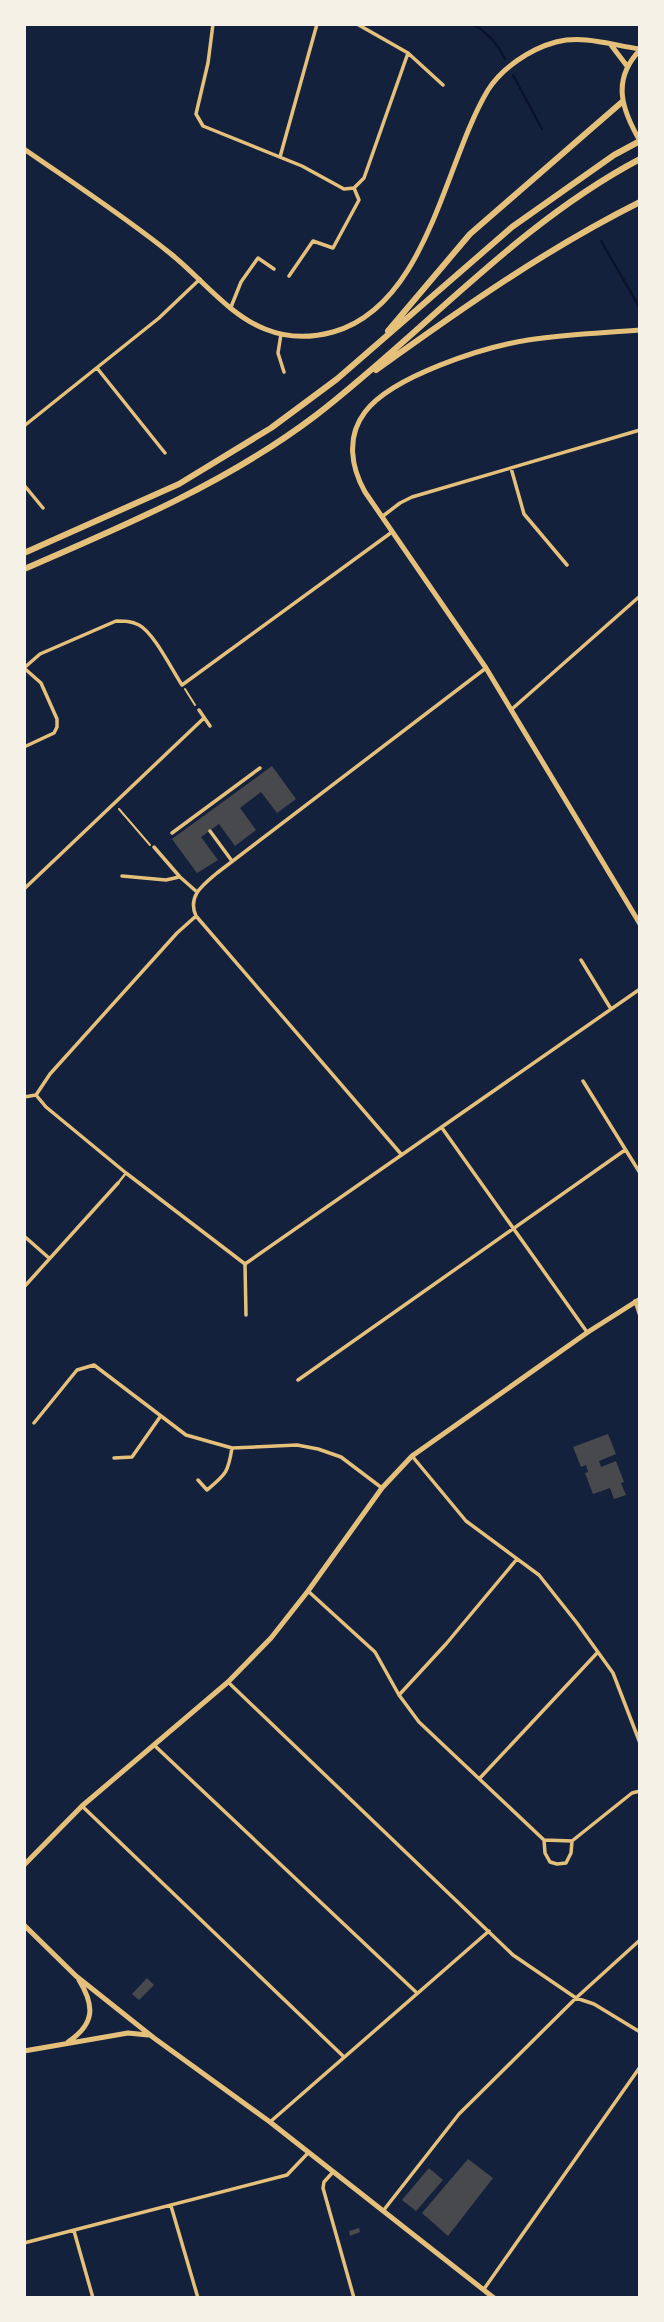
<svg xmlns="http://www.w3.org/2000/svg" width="664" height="2322" viewBox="0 0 664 2322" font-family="'IBM Plex Sans',sans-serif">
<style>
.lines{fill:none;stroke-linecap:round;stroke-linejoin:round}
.stream{stroke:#0b132b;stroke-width:2.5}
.building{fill:#48494c}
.path{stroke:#e5c07b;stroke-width:2}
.pedestrian{stroke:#e5c07b;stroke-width:2.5}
.minor{stroke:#e5c07b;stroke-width:3.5}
.tertiary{stroke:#e5c07b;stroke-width:5}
.trunk{stroke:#e5c07b;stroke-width:6}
</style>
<rect width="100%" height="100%" fill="#14213d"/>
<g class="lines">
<path class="stream" d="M 473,24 C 488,33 498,44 505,59
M 513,75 L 542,129
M 601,241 L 640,308"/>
</g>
<path class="building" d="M 272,766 L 296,799 L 277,813 L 261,792 L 240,808 L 256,830 L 235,846 L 219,824 L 201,837 L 218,860 L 197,873 L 172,839 Z
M 608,1434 L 616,1454 L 599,1461 L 601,1467 L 616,1461 L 624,1482 L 621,1483 L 626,1495 L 614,1499 L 610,1488 L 593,1494 L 585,1473 L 588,1472 L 586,1465 L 581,1467 L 573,1447 Z
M 147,1978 L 154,1985 L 139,2000 L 132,1994 Z
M 468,2159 L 493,2178 L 448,2236 L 422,2213 Z
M 429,2168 L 443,2180 L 416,2211 L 402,2200 Z
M 359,2228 L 360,2232 L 350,2236 L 349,2231 Z"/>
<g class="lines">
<path class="path" d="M 185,689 L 195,705
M 119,809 L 150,845"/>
<path class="pedestrian" d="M 118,1183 L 126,1173"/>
<path class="minor" d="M 213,24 L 208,63 L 196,114 L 203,126 L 302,166 L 344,189 L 354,188 L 359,200 L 333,248 L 313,241 L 289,276
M 357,24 L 408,53 L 443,85
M 280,157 L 317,24
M 354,188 L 364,178 L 408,53
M 231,307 L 241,282 L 258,258 L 274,269
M 281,334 L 278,353 L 284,372
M 97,368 L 165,453
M 24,426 L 159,318 L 200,279
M 511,468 L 524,514 L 567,565
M 24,485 L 43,508
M 383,516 L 400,503 L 412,497 L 640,430
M 512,709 L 640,596
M 199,710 L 210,726
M 24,747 L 54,733 L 57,727 L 57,719 L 41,683 L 24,668 L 40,654 L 116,621 C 125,621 131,621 139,625 C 154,633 172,670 182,685 L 392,532
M 210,831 L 232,861
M 172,833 L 260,768
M 154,847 L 180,877 L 197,892
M 122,876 L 166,880 L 179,877
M 24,889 L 204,718
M 581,960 L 611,1009
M 583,1081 L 640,1173
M 36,1095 L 46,1107 L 126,1173 L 245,1264
M 36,1095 L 50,1074 L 177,933 L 196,916
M 24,1097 L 36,1095
M 442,1128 L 587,1332
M 401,1154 L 196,916 C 187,896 203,885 217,873 L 486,668
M 24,1236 L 49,1258
M 245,1264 L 640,989
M 245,1264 L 246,1315
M 24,1287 L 118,1183
M 635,1301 L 640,1316
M 298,1380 L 625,1150
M 34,1423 L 77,1370 L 94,1365 L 186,1435 L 232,1448 L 297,1445 L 318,1449 L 341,1457 L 382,1488
M 412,1456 L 466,1521 L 539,1575 L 577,1623 L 613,1673 L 640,1743
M 114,1458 L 132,1457 L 160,1417
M 198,1480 L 207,1490 C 226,1474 228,1473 232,1448
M 308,1591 L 375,1652 L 399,1695 L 419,1722 L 544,1840
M 228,1682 L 513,1955 L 576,1998 L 594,2004 L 640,2032
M 399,1695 L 446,1644 L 517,1559
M 154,1745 L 417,1993
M 480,1778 L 598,1652
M 82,1806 L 343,2056
M 572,1841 L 571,1853 L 566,1863 L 557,1864 L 550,1862 L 545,1853 L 544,1840 L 572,1841 L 632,1793 L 640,1791
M 270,2122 L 489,1931
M 333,2172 L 324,2182 L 323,2188 L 354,2298
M 171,2206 L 198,2298
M 383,2211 L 459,2114 L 576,1998 L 640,1940
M 74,2231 L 93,2298
M 24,2243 L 287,2175 L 308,2153
M 484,2289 L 640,2067"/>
<path class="tertiary" d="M 611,45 L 627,66
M 640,50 C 611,80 622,110 640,141
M 24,149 C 73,183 124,216 171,254 C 201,278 229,315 265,329 C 287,338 311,338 333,332 C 428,305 444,163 488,90 C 502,68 530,49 556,42 C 584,35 611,45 640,49
M 640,330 C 602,333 565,334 528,340 C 484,347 392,376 365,412 C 346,437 351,467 365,492 L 486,668 L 640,924
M 24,1865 L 82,1806 L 228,1682 L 271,1638 L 308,1591 L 382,1488 L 412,1456 L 588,1332 L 640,1299
M 24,1925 L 76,1976 L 154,2038 L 270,2122 L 494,2298
M 68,2042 C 95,2024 95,2006 79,1980
M 24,2051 L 128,2033 L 148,2035"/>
<path class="trunk" d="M 388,331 L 470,234 L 622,102
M 376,370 C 461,309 546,249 640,202
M 24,553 L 179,484 L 271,428 L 337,379 L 512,227 L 614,155 L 640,141
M 24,569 C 124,526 228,482 315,416 C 424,332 517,224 640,159"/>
</g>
<rect width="664" height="2322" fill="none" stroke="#f6f1e7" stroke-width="52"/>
</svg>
